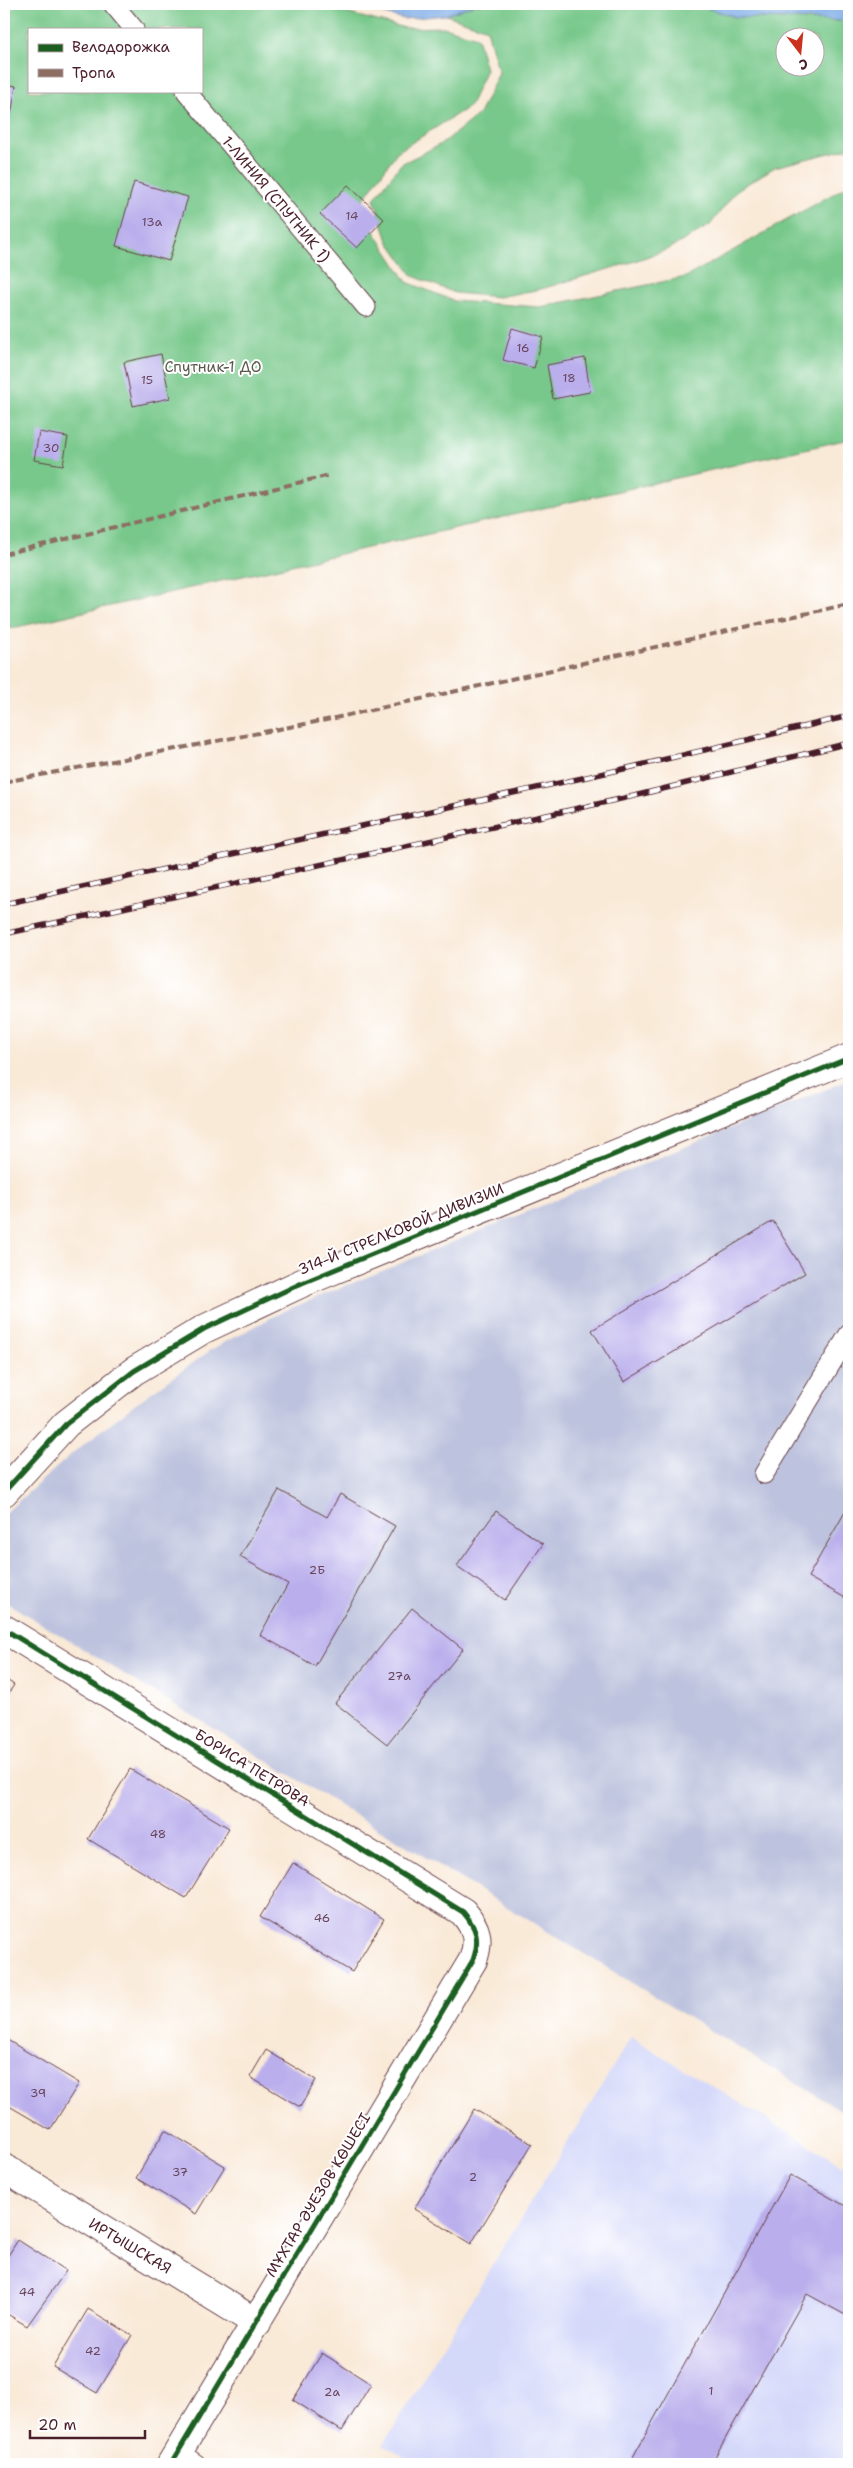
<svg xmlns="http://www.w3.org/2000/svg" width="853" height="2468" viewBox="0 0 853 2468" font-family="'Shantell Sans',sans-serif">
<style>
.built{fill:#d4d8f9}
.industrial{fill:#bdc3de}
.green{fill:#77c88a;stroke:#60745a;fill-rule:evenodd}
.water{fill:#7cabe6;stroke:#636588}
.building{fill:#baafec}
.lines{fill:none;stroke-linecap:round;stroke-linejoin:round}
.service-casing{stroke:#643d45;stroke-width:21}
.minor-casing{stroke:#643d45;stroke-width:30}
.tertiary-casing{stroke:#643d45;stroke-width:30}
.service{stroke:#fff;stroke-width:19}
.minor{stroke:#fff;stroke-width:28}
.tertiary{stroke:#fff;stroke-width:28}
.rail-casing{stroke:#4a1f2b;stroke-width:5.5}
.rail{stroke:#fff;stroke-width:4;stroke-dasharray:11;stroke-linecap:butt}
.quiet{stroke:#8d6e63;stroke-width:4;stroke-dasharray:8 4;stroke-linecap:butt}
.cycleway-casing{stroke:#fff;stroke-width:8}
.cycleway{stroke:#1b5e20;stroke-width:5}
.labels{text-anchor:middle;stroke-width:4;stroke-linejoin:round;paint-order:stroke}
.number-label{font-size:12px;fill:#66435b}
.street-label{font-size:15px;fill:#4a1f2b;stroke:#fff}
.park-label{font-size:15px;fill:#5a5a4c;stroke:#fff}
</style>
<rect width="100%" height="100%" fill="#fff"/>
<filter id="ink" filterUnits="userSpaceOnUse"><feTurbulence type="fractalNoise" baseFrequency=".02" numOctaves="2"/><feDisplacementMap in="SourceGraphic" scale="10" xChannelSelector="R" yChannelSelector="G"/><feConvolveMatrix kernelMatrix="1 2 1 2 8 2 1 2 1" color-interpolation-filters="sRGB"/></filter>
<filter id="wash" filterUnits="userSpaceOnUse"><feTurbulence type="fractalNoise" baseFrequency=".0096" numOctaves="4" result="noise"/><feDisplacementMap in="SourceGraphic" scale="20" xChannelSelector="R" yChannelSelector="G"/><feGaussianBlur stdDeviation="1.12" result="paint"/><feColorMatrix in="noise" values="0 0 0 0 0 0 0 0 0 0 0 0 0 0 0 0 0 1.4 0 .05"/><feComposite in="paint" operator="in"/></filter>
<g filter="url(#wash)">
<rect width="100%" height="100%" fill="#f9e9d7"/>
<path class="built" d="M 631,2037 L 849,2169 L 849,2464 L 416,2464 L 383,2445 Z"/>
<path class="industrial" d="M 849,1080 L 849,2115 L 4,1601 L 4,1514 L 74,1452 L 142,1399 L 214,1348 L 284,1311 Z"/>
<path class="green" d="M 4,4 L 311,4 L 405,28 L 444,27 L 477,37 L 486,69 L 470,106 L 397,152 L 358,207 L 407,282 L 454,301 L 540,307 L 686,277 L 849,185 L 849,439 L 4,630 ZM 29,29 L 201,29 L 201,91 L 29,91 Z
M 475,4 L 693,4 L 736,17 L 840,21 L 849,14 L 849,148 L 775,167 L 737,190 L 710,225 L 669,249 L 629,263 L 541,289 L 499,297 L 455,293 L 413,276 L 388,241 L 374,199 L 401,164 L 443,143 L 479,114 L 499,73 L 487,29 L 446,15 ZM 786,38 L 816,38 L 816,68 L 786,68 Z"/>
<path class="water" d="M 346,4 L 475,4 L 446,15 L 404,19 Z
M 693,4 L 849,4 L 849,14 L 841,21 L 736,17 Z"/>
<g id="blocks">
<path class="building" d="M 4,84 L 16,86 L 11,115 L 4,114 Z
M 134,182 L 188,197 L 169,261 L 116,246 Z
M 348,185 L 384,219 L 357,248 L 320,214 Z
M 512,328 L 543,337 L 534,368 L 503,360 Z
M 161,354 L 170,398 L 133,406 L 124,362 Z
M 585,358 L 590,392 L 553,399 L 547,365 Z
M 39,432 L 68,437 L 63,465 L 34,460 Z
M 773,1221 L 805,1273 L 624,1382 L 592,1330 Z
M 279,1490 L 327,1517 L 340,1494 L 395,1526 L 315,1666 L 260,1635 L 288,1584 L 240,1557 Z
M 849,1505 L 849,1600 L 808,1577 Z
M 496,1511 L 543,1544 L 505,1600 L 457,1566 Z
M 412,1608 L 463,1649 L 387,1744 L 335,1703 Z
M 4,1678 L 14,1685 L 4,1700 Z
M 130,1769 L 229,1828 L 186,1898 L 88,1839 Z
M 293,1863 L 384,1919 L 352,1972 L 260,1917 Z
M 4,2038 L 79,2083 L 50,2130 L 4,2103 Z
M 266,2050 L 316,2080 L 300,2107 L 250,2077 Z
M 474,2109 L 532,2144 L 471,2244 L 414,2209 Z
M 165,2130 L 225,2166 L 196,2214 L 136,2178 Z
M 790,2175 L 849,2208 L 849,2317 L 807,2294 L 711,2464 L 629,2464 Z
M 18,2240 L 66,2271 L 27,2326 L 4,2312 L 4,2262 Z
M 88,2309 L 132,2335 L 97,2393 L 53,2367 Z
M 322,2353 L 371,2384 L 342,2431 L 293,2400 Z"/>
</g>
</g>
<g filter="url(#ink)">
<use href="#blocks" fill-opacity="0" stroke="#643d45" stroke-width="1"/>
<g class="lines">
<defs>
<path id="service" d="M 113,4 L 134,29
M 186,91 L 366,307
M 764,1474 L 849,1334
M 178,2452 L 196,2464"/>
<path id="minor" d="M 4,1629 L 463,1912 C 477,1928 480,1940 473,1960 L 171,2464
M 4,2168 L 257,2323"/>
<path id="tertiary" d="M 4,1492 L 66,1424 L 134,1371 L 204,1329 L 302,1283 L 849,1058"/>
</defs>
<use href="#service" class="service-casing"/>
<use href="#minor" class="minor-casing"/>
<use href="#tertiary" class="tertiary-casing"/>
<use href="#service" class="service"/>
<use href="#minor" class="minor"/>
<use href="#tertiary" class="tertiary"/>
<defs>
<path id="rail" d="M 4,904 L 628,768 L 849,716
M 4,934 L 634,796 L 849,743"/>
</defs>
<use href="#rail" class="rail-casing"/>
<use href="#rail" class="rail"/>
<path class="quiet" d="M 4,554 L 330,475
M 4,782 L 326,720 L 849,604"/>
<defs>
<path id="cycleway" d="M 4,1492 L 66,1424 L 134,1371 L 204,1329 L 302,1283 L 849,1058
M 4,1629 L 463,1912 C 477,1928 480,1940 473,1960 L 171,2464"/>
</defs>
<use href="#cycleway" class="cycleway-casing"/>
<use href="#cycleway" class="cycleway"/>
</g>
</g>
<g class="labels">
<g class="number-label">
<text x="352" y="220">14</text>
<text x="152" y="226">13а</text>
<text x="523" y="352">16</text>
<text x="569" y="382">18</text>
<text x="147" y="384">15</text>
<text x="51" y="452">30</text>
<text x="317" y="1574">2Б</text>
<text x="399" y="1680">27а</text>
<text x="158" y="1838">48</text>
<text x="322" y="1922">46</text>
<text x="38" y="2097">39</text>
<text x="180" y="2176">37</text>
<text x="473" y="2181">2</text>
<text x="27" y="2296">44</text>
<text x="93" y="2355">42</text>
<text x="711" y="2395">1</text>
<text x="332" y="2396">2а</text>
</g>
<g class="street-label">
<text transform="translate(276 199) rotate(50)" y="5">1-ЛИНИЯ (СПУТНИК 1)</text>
<text transform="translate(401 1229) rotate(-22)" y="5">314-Й СТРЕЛКОВОЙ ДИВИЗИИ</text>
<text transform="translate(252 1768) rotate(32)" y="5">БОРИСА ПЕТРОВА</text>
<text transform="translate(318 2195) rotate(-59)" y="5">МҰХТАР ӘУЕЗОВ КӨШЕСІ</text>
<text transform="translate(130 2246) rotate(31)" y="5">ИРТЫШСКАЯ</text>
</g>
<g class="park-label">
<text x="213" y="372">Спутник-1 ДО</text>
</g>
</g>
<rect width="853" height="2468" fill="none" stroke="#fff" stroke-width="20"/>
<rect x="28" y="28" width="175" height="65" fill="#ffffff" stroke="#b7a5aa"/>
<rect x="38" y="44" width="25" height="8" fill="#1b5e20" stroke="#b7a5aa"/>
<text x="72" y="52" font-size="15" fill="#4a1f2b">Велодорожка</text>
<rect x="38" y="69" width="25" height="8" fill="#8d6e63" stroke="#b7a5aa"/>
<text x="72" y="78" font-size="15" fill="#4a1f2b">Тропа</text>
<g transform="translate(800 52) rotate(164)"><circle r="24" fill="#ffffff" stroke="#b7a5aa"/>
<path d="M0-4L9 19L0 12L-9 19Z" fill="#c8321e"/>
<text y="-8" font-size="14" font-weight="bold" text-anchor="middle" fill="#4a1f2b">С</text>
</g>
<path d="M30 2430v8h115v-8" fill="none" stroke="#4a1f2b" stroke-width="2.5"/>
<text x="38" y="2430" font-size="15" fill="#4a1f2b" stroke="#ffffff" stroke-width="4" paint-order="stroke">20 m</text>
</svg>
